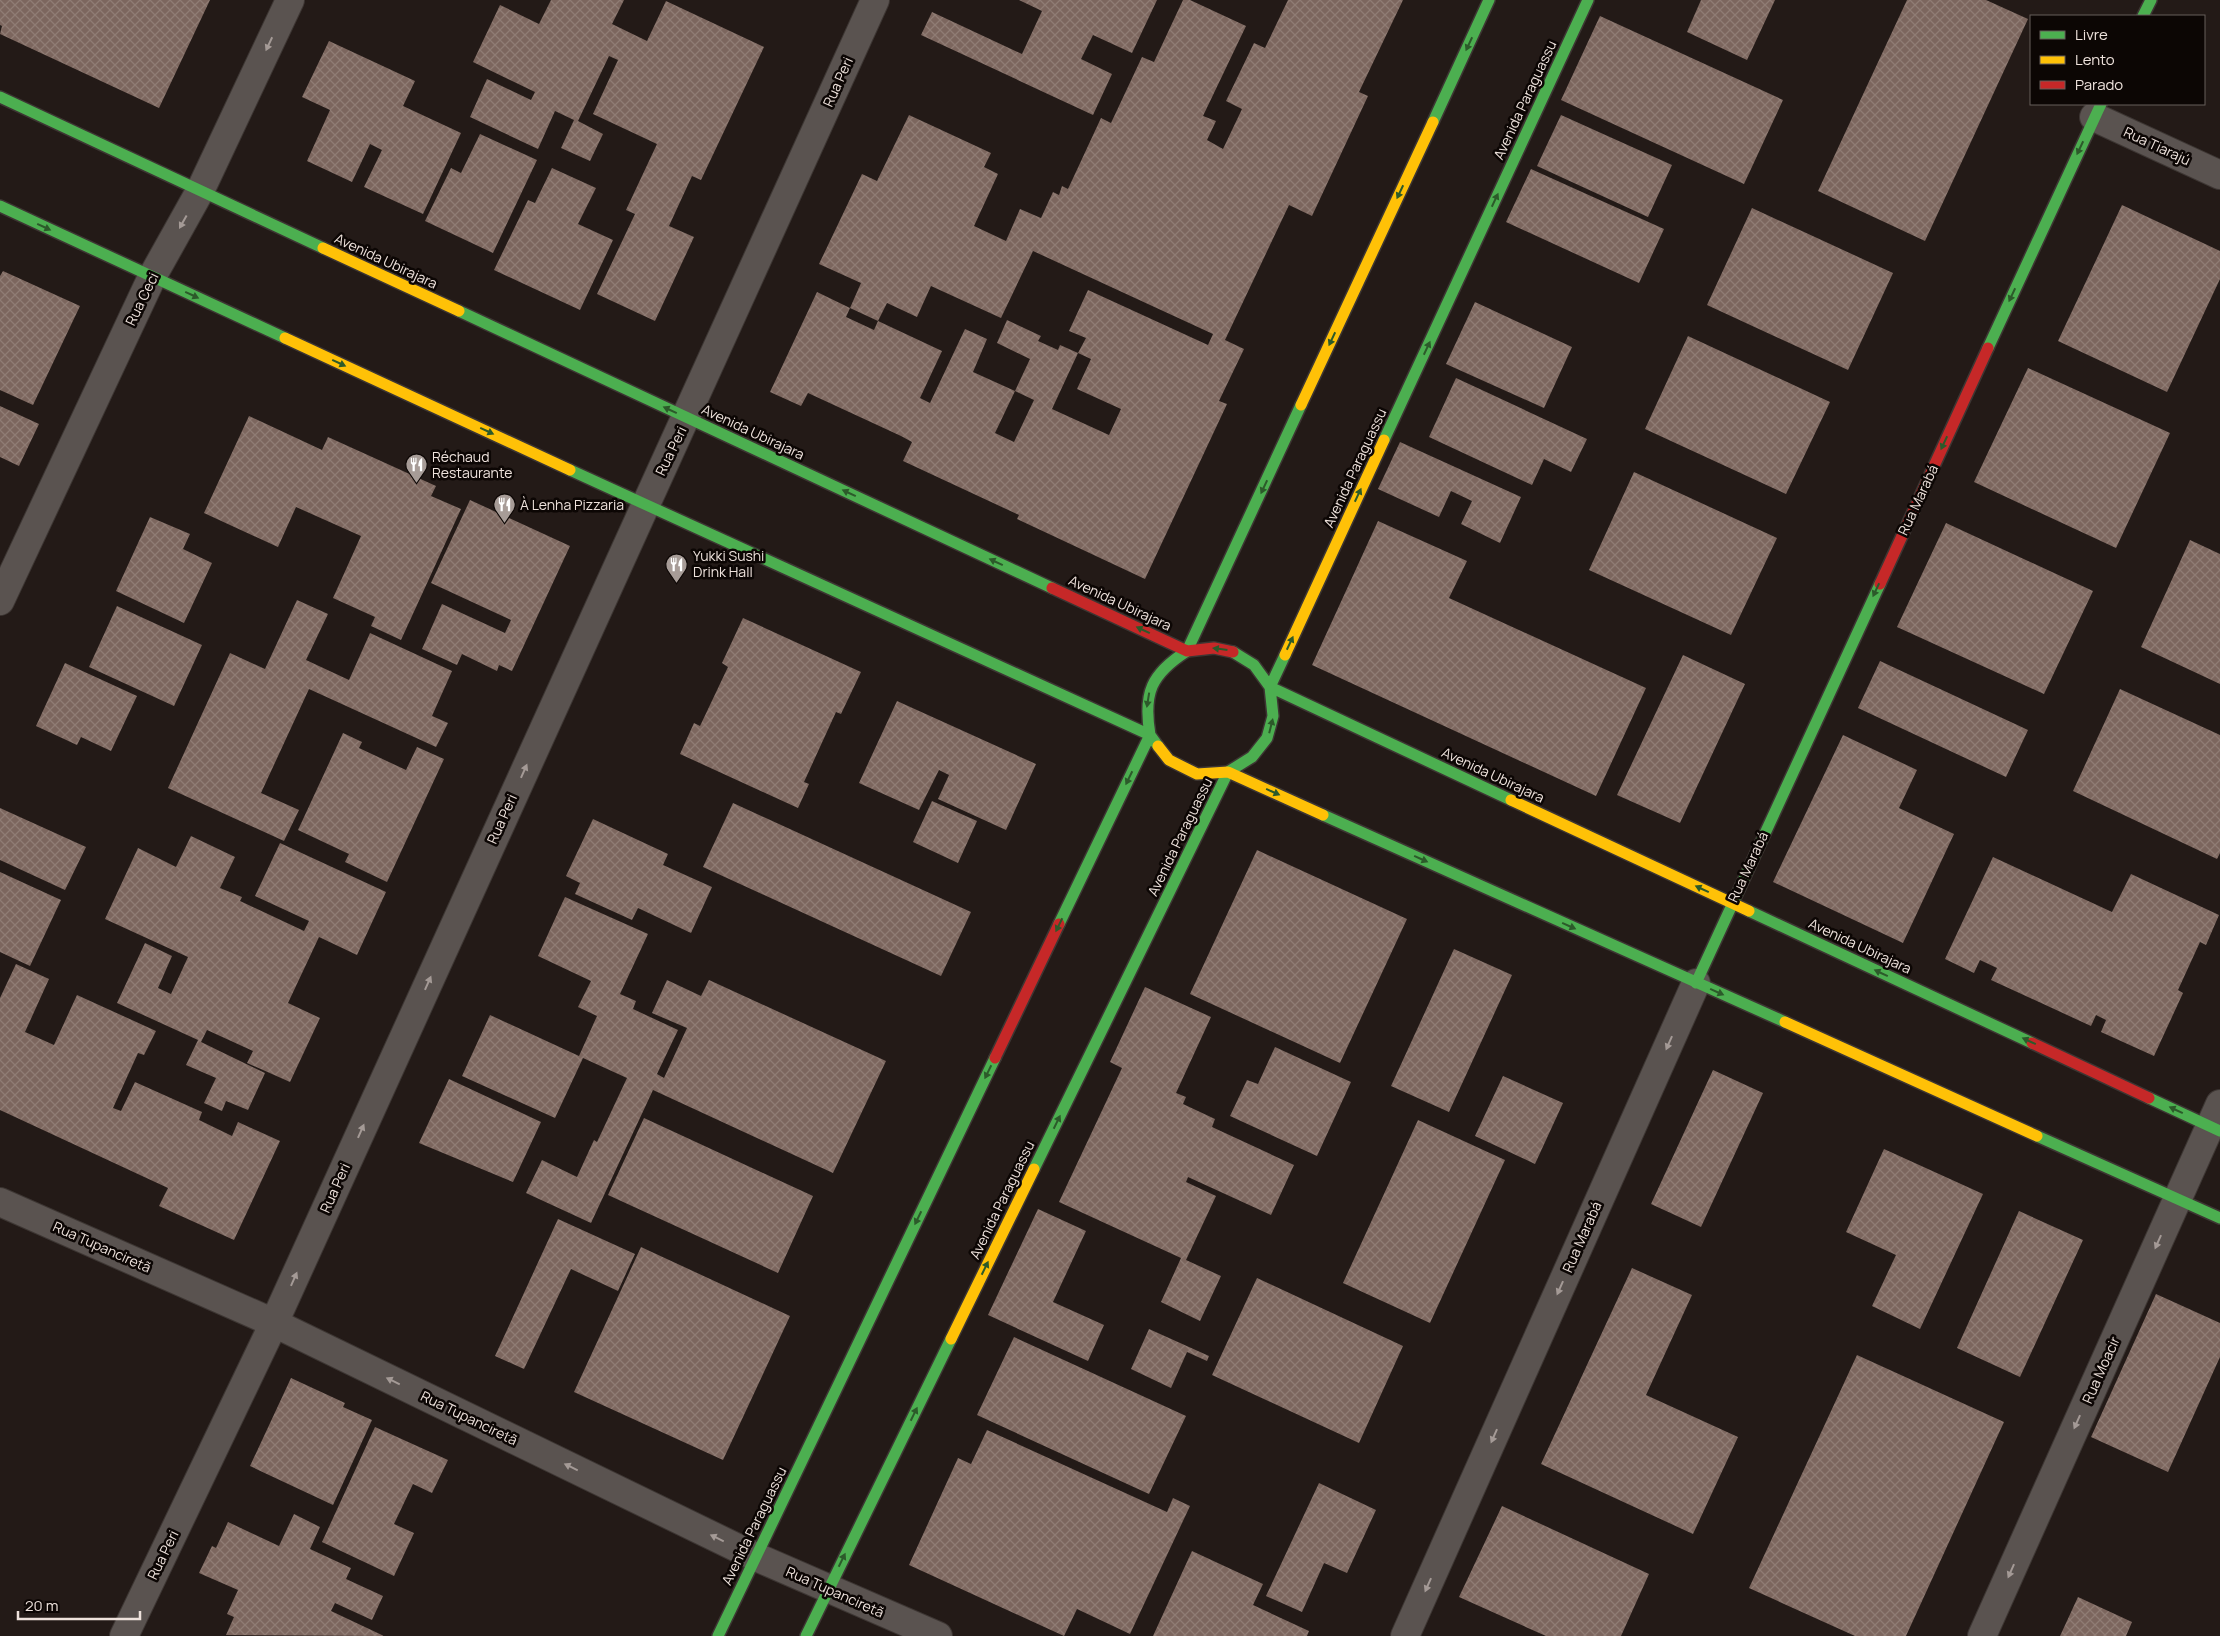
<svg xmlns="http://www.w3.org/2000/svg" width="2220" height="1636" viewBox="0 0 2220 1636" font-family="Manrope,sans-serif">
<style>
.building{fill:url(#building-cross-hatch);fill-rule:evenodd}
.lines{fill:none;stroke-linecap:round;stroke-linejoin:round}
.street-casing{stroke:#3d3633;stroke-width:30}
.fast-casing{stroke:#3d3633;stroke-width:14}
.slow-casing{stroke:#3d3633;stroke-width:14}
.jam-casing{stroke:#3d3633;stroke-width:14}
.street{stroke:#5a5350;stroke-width:28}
.fast{stroke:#4caf50;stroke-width:11}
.slow{stroke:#ffc107;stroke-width:11}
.jam{stroke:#c62828;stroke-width:11}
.oneway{fill:#a49a96}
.oneway2{fill:#2c5a2a}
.labels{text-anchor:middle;stroke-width:5;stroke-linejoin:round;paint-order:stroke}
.street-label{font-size:14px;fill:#eee2dc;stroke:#0c0604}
.poi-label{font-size:14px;fill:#eee2dc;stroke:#0c0604;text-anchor:start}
</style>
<defs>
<pattern id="building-cross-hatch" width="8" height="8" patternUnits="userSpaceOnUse" patternTransform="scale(1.25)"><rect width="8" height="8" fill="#7c665e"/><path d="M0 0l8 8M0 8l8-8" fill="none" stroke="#8f7c74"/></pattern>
</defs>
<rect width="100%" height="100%" fill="#231a17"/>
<path class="building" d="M 0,0 L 210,0 L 159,108 L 0,34 L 2,26 L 0,25 Z
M 551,0 L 624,0 L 612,24 L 647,41 L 666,1 L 764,47 L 701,180 L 692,176 L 669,226 L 694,237 L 655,321 L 597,294 L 635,214 L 626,210 L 657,144 L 593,114 L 618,60 L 609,56 L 578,121 L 603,134 L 590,161 L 561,148 L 574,120 L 555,111 L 538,149 L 470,117 L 487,79 L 531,100 L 535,92 L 473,62 L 500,5 L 539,24 Z
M 1019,0 L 1157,0 L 1132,53 L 1093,35 L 1081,59 L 1112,74 L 1093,115 L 921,35 L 932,12 L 1022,54 L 1042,11 Z
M 1183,0 L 1190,0 L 1246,26 L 1203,116 L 1216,121 L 1207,140 L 1223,149 L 1242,109 L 1226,101 L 1254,43 L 1265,48 L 1288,0 L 1403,0 L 1359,92 L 1368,96 L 1312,216 L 1289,205 L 1225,340 L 1244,349 L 1219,401 L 1227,404 L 1145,579 L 1017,519 L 1019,515 L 903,461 L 912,442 L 901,436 L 808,393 L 801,406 L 770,392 L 817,292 L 850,308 L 861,283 L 819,264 L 862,174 L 877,181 L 909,115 L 991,153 L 984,167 L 998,174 L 974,226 L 1006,241 L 1020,209 L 1041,218 L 1053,192 L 1059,195 L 1062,186 L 1068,189 L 1101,118 L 1111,123 L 1142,57 L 1154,62 ZM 1033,251 L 1213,334 L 1208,345 L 1088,290 L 1069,331 L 1086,338 L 1078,353 L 1060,345 L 1058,350 L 1038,341 L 1041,336 L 1007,320 L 997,343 L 1030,359 L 1015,391 L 1034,400 L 1014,442 L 995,433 L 1015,391 L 973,372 L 987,339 L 965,329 L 930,403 L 920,398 L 942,351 L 878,321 L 887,303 L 917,317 L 931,286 L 1001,318 ZM 850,308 L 878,321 L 874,330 L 846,317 ZM 1078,353 L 1091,359 L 1077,389 L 1121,409 L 1109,435 L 1052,409 Z
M 1701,0 L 1775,0 L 1747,60 L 1687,32 Z
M 1907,0 L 1986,0 L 2028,19 L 1925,241 L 1818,191 Z
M 1600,16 L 1783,100 L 1744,184 L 1561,100 Z
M 329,41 L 415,81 L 403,106 L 461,133 L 423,214 L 364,187 L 382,150 L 370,144 L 352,182 L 307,161 L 330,110 L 302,97 Z
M 1561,115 L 1672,165 L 1648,217 L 1537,166 Z
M 480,134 L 537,160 L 493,253 L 425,221 L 451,168 L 461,173 Z
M 552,168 L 596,188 L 578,224 L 613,240 L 580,310 L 494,270 L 528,200 L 535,203 Z
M 1531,169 L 1664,229 L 1639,283 L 1506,222 Z
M 2122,205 L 2220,251 L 2220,279 L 2167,392 L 2058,341 Z
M 1752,208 L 1893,273 L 1848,370 L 1707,305 Z
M 3,271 L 80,306 L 33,405 L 0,390 L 0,276 Z
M 1475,302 L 1572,347 L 1544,408 L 1446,364 Z
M 1688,336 L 1830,402 L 1786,494 L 1645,429 Z
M 2028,368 L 2170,433 L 2116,548 L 1974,482 Z
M 1456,378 L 1587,439 L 1571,472 L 1544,459 L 1532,485 L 1429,437 Z
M 0,406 L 39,424 L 19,466 L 0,457 Z
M 249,416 L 322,450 L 328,437 L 436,486 L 431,496 L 461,509 L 401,640 L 371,626 L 375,617 L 333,598 L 361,536 L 296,507 L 278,547 L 204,513 Z
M 1400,442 L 1521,497 L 1500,543 L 1461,524 L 1472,501 L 1451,491 L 1439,517 L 1378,489 Z
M 1634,472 L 1777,538 L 1731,635 L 1589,570 Z
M 470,500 L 570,546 L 512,671 L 499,665 L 497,671 L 462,654 L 457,665 L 422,649 L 442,604 L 505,633 L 511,620 L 431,583 Z
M 150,517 L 190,534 L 183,549 L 212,563 L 184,623 L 116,591 Z
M 1378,521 L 1467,561 L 1449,598 L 1646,688 L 1596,796 L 1312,665 Z
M 1946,523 L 2093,591 L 2044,694 L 1897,627 Z
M 2190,540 L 2220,554 L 2220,684 L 2141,647 Z
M 297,600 L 328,614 L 306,660 L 349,680 L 370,633 L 452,671 L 432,716 L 448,723 L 436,747 L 309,689 L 261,793 L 299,810 L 284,841 L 168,788 L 230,653 L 265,669 Z
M 117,606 L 202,645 L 174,706 L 89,667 Z
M 743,618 L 861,672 L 841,714 L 836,712 L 804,782 L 809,784 L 798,808 L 680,754 L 694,723 L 700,726 L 728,667 L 722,663 Z
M 1683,655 L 1745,684 L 1680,823 L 1617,795 Z
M 1880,661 L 2028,730 L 2006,777 L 1858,708 Z
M 65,663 L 137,696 L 111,751 L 81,737 L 77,745 L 36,726 Z
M 2120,689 L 2220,735 L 2220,853 L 2217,859 L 2073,791 Z
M 897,701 L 1036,764 L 1006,830 L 938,799 L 949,775 L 939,770 L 919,810 L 859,783 Z
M 343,733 L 362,742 L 359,748 L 406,770 L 417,747 L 444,759 L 387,882 L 345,862 L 349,854 L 298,830 Z
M 1843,735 L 1917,770 L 1899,808 L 1954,834 L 1903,943 L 1773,882 Z
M 932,801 L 977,821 L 958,863 L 913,842 Z
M 733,803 L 971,912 L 941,976 L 703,867 Z
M 0,808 L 86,847 L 65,890 L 0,860 Z
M 593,819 L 668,854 L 663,865 L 712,887 L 691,933 L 638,908 L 632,920 L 575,894 L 580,883 L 566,876 Z
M 191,836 L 235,857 L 220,888 L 242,897 L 240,901 L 304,931 L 309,921 L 255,896 L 280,843 L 386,892 L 357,955 L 319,937 L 288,1003 L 320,1018 L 290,1082 L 247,1063 L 253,1051 L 207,1030 L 201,1042 L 265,1073 L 248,1110 L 226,1101 L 222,1111 L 204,1103 L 216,1078 L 186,1065 L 198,1040 L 117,1003 L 145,943 L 172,956 L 158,988 L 171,994 L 188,957 L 105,919 L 138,848 L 176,867 Z
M 1257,850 L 1407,919 L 1340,1063 L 1190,994 Z
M 1993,857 L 2112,912 L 2131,874 L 2219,915 L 2206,945 L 2200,942 L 2178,990 L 2183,993 L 2154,1056 L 2101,1032 L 2106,1020 L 2096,1015 L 2091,1026 L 1991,980 L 1997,968 L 1980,960 L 1974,973 L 1945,959 Z
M 0,872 L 61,900 L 30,966 L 0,952 Z
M 565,897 L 648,934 L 620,994 L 636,1001 L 633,1009 L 678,1030 L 657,1074 L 664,1078 L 687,1028 L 652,1013 L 667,980 L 701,996 L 709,980 L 886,1061 L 833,1173 L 653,1090 L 591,1223 L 526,1193 L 542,1160 L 577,1177 L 594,1140 L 597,1142 L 627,1078 L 583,1058 L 555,1118 L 462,1076 L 490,1015 L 579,1056 L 597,1016 L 578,1007 L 591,981 L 538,956 Z
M 1454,949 L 1512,975 L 1449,1112 L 1391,1086 Z
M 16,964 L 49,979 L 25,1032 L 54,1045 L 77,995 L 156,1031 L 144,1055 L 138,1053 L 113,1108 L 121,1111 L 135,1082 L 202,1112 L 199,1120 L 232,1136 L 238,1122 L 280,1141 L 234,1240 L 159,1206 L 168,1188 L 0,1110 L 0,998 Z
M 1145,987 L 1211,1017 L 1176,1093 L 1186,1097 L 1183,1104 L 1215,1119 L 1212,1127 L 1294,1165 L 1271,1215 L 1188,1177 L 1186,1182 L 1216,1196 L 1186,1260 L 1221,1276 L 1200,1321 L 1161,1302 L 1181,1258 L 1059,1202 L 1122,1068 L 1110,1062 Z
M 1275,1047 L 1351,1082 L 1317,1156 L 1230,1116 L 1247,1080 L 1258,1084 Z
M 1713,1070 L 1763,1093 L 1701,1227 L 1651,1204 Z
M 1503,1076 L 1563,1103 L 1535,1164 L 1475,1136 Z
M 449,1079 L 541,1122 L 513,1182 L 419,1143 Z
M 644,1118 L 813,1196 L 778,1273 L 608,1195 Z
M 1418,1120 L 1505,1160 L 1430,1323 L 1343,1283 Z
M 1884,1149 L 1983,1194 L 1920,1329 L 1872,1306 L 1896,1255 L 1846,1232 Z
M 1038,1209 L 1086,1231 L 1053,1302 L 1104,1325 L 1088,1361 L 988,1315 Z
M 2019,1211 L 2083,1240 L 2020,1377 L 1957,1348 Z
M 558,1219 L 635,1254 L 618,1291 L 571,1269 L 524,1369 L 495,1356 Z
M 641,1247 L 790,1316 L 723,1460 L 574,1392 Z
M 1632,1268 L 1692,1295 L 1646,1395 L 1738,1437 L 1693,1534 L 1541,1464 Z
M 1257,1278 L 1403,1346 L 1359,1443 L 1212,1375 Z
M 2156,1294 L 2220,1323 L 2220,1357 L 2168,1472 L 2091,1437 Z
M 1149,1329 L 1209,1356 L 1207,1361 L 1187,1352 L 1171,1388 L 1131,1369 Z
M 1014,1337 L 1186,1416 L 1149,1494 L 977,1415 Z
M 1857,1355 L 2004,1422 L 1906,1636 L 1855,1636 L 1749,1588 Z
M 291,1378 L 345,1403 L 343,1407 L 372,1420 L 333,1505 L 250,1466 Z
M 375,1427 L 448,1460 L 432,1493 L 413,1484 L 394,1524 L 414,1533 L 394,1576 L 322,1542 Z
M 987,1430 L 1167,1512 L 1173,1498 L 1190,1506 L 1130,1634 L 1077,1609 L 1064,1636 L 909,1565 L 958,1458 L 971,1464 Z
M 1319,1483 L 1376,1510 L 1347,1573 L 1324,1563 L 1302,1612 L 1266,1596 Z
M 1502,1506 L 1649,1574 L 1621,1636 L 1546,1636 L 1459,1597 Z
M 294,1514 L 320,1527 L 310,1549 L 351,1568 L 346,1579 L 383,1596 L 372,1620 L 335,1603 L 331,1611 L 384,1636 L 226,1635 L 234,1617 L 227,1614 L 238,1590 L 199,1573 L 212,1546 L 216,1548 L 228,1522 L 279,1546 Z
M 1192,1551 L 1263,1584 L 1253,1605 L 1309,1631 L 1307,1636 L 1153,1636 Z
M 2078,1597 L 2132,1622 L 2126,1636 L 2060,1636 Z"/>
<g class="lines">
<defs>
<path id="street" d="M 2094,117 L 2220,175
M 0,601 L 152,277 L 200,191 L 290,0
M 0,1202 L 274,1323 L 756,1557 L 938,1636
M 124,1636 L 274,1323 L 875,0
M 1405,1636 L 1696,983
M 1982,1636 L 2220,1104"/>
<path id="fast" d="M 2143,16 L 2151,0
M 0,97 L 323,248
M 1433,122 L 1489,0
M 0,206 L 285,338
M 459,311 L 1052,588
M 1988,348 L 2101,104
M 1384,440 L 1588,0
M 570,470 L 1150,735 L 1158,746
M 1233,652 L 1254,665 L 1270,687 L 1511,800
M 1323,815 L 1785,1022
M 1749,911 L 2032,1043
M 1059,924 L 1150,735 C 1143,693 1151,674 1187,651 L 1301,405
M 1696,983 L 1880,584
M 2149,1098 L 2220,1131
M 2037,1136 L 2220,1218
M 1034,1169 L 1228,772 L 1252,757 L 1267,738 L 1273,716 L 1270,687 L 1285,655
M 718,1636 L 995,1058
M 806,1636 L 951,1339"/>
<path id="slow" d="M 323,248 L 459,311
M 285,338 L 570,470
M 1301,405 L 1433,122
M 1285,655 L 1384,440
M 1158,746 L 1169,760 L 1197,774 L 1228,772 L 1323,815
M 1511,800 L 1749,911
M 1785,1022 L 2037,1136
M 951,1339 L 1034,1169"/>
<path id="jam" d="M 1880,584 L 1988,348
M 1052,588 L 1187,651 L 1214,648 L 1233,652
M 2032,1043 L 2149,1098
M 995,1058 L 1059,924"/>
</defs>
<use href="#street" class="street-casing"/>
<use href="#fast" class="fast-casing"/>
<use href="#slow" class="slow-casing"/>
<use href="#jam" class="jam-casing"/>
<use href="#street" class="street"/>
<use href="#fast" class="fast"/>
<use href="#slow" class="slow"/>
<use href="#jam" class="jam"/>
</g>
<defs><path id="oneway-solid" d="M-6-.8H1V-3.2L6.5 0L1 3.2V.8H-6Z" transform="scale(1.25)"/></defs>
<g class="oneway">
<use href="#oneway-solid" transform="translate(269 44) rotate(115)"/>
<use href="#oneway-solid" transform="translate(183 222) rotate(119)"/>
<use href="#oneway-solid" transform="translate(524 771) rotate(-66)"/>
<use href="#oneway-solid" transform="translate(428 983) rotate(-66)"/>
<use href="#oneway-solid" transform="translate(1669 1043) rotate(114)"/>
<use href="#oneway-solid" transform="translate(361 1131) rotate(-66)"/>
<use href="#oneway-solid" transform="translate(2158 1242) rotate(114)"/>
<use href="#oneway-solid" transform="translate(294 1279) rotate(-66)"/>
<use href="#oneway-solid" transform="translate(1560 1288) rotate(114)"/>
<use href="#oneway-solid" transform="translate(393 1381) rotate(-154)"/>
<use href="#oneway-solid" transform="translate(2077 1422) rotate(114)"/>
<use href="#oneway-solid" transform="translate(1494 1436) rotate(114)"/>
<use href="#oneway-solid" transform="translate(571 1467) rotate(-154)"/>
<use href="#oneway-solid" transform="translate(717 1538) rotate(-154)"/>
<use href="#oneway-solid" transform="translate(2011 1571) rotate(114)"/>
<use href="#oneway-solid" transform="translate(1428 1585) rotate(114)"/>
</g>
<g class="oneway2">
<use href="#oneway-solid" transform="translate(1469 44) rotate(115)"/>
<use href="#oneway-solid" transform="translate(2080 148) rotate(115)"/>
<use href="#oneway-solid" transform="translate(1400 192) rotate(115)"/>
<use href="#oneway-solid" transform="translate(1495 200) rotate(-65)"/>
<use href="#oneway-solid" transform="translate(44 227) rotate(25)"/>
<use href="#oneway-solid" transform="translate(192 295) rotate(25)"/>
<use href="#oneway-solid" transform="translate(2012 295) rotate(115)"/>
<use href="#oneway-solid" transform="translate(1332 339) rotate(115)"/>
<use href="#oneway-solid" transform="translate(1427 348) rotate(-65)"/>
<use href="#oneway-solid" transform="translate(339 363) rotate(25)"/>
<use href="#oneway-solid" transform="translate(670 410) rotate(-155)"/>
<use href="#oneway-solid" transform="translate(487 431) rotate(25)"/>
<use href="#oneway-solid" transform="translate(1944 443) rotate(115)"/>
<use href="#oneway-solid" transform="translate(1264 487) rotate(115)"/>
<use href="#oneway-solid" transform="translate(849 493) rotate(-155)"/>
<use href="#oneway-solid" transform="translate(1358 495) rotate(-65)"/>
<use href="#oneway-solid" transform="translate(996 562) rotate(-155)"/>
<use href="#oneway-solid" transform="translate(1876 590) rotate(115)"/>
<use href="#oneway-solid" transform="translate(1143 630) rotate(-155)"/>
<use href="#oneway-solid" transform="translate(1290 643) rotate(-65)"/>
<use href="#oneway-solid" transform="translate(1220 649) rotate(-173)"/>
<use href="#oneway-solid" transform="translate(1148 700) rotate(99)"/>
<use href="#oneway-solid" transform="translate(1271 726) rotate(-76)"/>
<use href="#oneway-solid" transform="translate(1129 778) rotate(116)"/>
<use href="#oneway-solid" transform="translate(1273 792) rotate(24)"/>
<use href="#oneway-solid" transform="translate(1421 859) rotate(24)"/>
<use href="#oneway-solid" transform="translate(1702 889) rotate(-155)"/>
<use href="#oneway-solid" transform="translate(1059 925) rotate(116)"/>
<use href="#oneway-solid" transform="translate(1569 926) rotate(24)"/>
<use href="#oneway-solid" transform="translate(1881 973) rotate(-155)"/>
<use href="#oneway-solid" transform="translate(1717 992) rotate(24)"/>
<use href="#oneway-solid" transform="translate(2029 1041) rotate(-155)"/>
<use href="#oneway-solid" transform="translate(988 1072) rotate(116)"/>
<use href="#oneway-solid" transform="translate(2176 1110) rotate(-155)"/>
<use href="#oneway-solid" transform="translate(1057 1122) rotate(-64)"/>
<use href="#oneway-solid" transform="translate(918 1218) rotate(116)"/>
<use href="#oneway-solid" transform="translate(985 1268) rotate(-64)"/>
<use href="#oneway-solid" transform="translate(914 1414) rotate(-64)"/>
<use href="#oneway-solid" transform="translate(842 1560) rotate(-64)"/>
</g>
<defs>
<symbol id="restaurant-pin" viewBox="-11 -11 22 30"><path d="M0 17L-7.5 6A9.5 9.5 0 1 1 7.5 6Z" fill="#a79c97" stroke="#0c0604"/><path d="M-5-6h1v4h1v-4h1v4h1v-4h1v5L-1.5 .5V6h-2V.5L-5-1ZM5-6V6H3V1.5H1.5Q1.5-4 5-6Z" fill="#fff"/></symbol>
</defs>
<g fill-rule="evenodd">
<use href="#restaurant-pin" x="404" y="452" width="25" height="34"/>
<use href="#restaurant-pin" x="492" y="492" width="25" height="34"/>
<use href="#restaurant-pin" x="664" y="552" width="25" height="34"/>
</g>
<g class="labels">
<g class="street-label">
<text transform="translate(838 82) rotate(-66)" y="5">Rua Peri</text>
<text transform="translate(1525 100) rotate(-65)" y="5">Avenida Paraguassu</text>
<text transform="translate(2157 146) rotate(25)" y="5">Rua Tiarajú</text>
<text transform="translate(386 261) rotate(25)" y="5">Avenida Ubirajara</text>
<text transform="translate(142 299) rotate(-64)" y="5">Rua Ceci</text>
<text transform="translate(753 432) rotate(25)" y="5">Avenida Ubirajara</text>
<text transform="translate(671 451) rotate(-64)" y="5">Rua Peri</text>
<text transform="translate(1355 468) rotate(-65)" y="5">Avenida Paraguassu</text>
<text transform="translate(1918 500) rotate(-65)" y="5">Rua Marabá</text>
<text transform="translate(1120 603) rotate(25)" y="5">Avenida Ubirajara</text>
<text transform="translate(1493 775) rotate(25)" y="5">Avenida Ubirajara</text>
<text transform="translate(502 819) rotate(-66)" y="5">Rua Peri</text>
<text transform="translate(1180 837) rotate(-64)" y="5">Avenida Paraguassu</text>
<text transform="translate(1748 867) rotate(-65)" y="5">Rua Marabá</text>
<text transform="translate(1860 946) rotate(25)" y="5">Avenida Ubirajara</text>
<text transform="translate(335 1188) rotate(-66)" y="5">Rua Peri</text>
<text transform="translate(1002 1200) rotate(-64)" y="5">Avenida Paraguassu</text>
<text transform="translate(1582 1237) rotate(-66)" y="5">Rua Marabá</text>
<text transform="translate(102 1247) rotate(24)" y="5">Rua Tupanciretã</text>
<text transform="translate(2101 1370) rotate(-66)" y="5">Rua Moacir</text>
<text transform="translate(469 1418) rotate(26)" y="5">Rua Tupanciretã</text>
<text transform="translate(754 1526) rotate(-64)" y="5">Avenida Paraguassu</text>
<text transform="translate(163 1555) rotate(-64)" y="5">Rua Peri</text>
<text transform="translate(835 1592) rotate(24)" y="5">Rua Tupanciretã</text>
</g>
<g class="poi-label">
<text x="432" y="462">Réchaud<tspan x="432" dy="16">Restaurante</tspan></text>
<text x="520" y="510">À Lenha Pizzaria</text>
<text x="693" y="561">Yukki Sushi<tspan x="693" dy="16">Drink Hall</tspan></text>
</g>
</g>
<rect x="2030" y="15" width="175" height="90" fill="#0c0604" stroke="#665e5a"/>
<rect x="2040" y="31" width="25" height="8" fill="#4caf50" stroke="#665e5a"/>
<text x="2075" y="40" font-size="15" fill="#eee2dc">Livre</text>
<rect x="2040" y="56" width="25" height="8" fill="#ffc107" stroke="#665e5a"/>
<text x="2075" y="65" font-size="15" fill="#eee2dc">Lento</text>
<rect x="2040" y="81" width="25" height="8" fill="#c62828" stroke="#665e5a"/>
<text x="2075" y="90" font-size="15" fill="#eee2dc">Parado</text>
<path d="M18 1611v8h122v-8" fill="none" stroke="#eee2dc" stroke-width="2.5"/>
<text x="25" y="1611" font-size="15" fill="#eee2dc" stroke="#0c0604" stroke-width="4" paint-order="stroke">20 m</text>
</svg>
